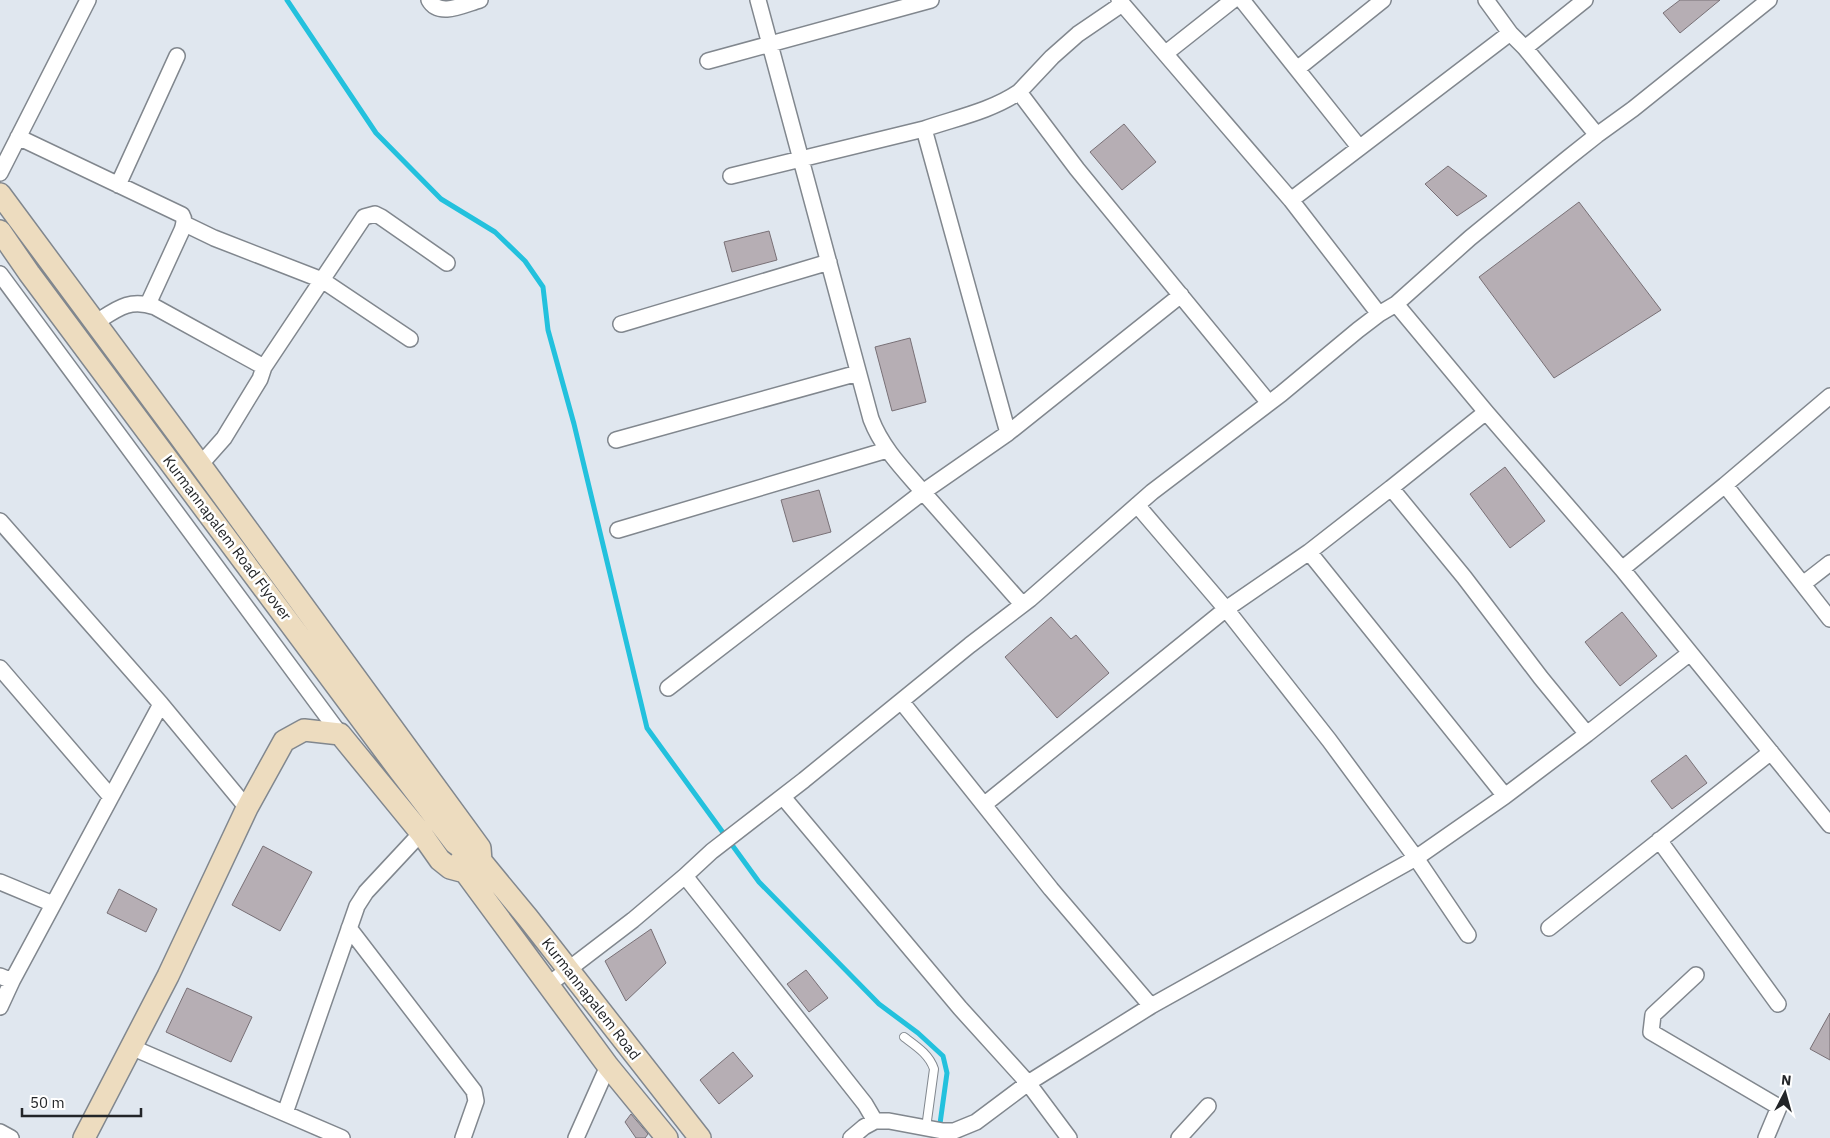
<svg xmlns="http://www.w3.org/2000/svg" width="1830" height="1138" viewBox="0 0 1830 1138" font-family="'IBM Plex Sans',sans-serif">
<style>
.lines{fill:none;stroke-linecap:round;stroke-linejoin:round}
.stream{stroke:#23c1dd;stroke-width:5}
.building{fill:#b6aeb4;stroke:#787076}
.lane-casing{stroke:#81878e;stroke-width:10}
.street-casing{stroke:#81878e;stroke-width:18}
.secondary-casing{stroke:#81878e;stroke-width:24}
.lane{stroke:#fff;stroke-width:8}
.street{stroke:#fff;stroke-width:15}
.secondary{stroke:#eddcbf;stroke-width:21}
.labels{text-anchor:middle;stroke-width:5;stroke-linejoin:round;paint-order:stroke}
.street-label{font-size:15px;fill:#232528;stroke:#fff}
</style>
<rect width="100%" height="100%" fill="#e0e7ef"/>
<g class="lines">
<path class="stream" d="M 287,0 L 376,133 L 441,199 L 495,232 L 525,261 L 543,287 L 548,330 L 574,424 L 647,728 L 759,882 L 879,1004 L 918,1033 L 943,1056 L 947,1073 L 938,1138"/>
</g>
<path class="building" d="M 1680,0 L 1720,0 L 1680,33 L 1663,13 Z
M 1124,124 L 1156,162 L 1122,190 L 1090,152 Z
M 1448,166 L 1487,196 L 1457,216 L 1425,184 Z
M 1579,202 L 1661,310 L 1554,378 L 1479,277 Z
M 769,231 L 777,260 L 732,272 L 724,242 Z
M 910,338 L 926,402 L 892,411 L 875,347 Z
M 1505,467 L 1545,521 L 1510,548 L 1470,494 Z
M 819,490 L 831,532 L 793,542 L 781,500 Z
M 1622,612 L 1657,656 L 1620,686 L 1585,642 Z
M 1051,617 L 1071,639 L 1076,635 L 1109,673 L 1057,718 L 1005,657 Z
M 1686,755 L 1707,783 L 1672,809 L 1651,781 Z
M 263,846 L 312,872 L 280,931 L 232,905 Z
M 119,889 L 157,909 L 146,932 L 107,913 Z
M 651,929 L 666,963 L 626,1001 L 605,961 Z
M 806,970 L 828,998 L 809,1012 L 787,984 Z
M 187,988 L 252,1017 L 231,1062 L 166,1032 Z
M 1830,1013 L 1830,1060 L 1810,1049 Z
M 733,1052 L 753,1076 L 719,1104 L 700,1080 Z
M 631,1114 L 648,1134 L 645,1138 L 636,1138 L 625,1122 Z"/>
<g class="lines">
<defs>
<path id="lane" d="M 904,1037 C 916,1046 929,1054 934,1069 L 926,1128"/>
<path id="street" d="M 429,0 C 439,18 465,4 480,0
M 1119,0 L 1291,200 L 1379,314
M 1242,0 L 1359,147
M 1486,0 L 1510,33
M 1525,48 L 1585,0
M 1166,53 L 1233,0
M 708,61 L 931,0
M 1297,69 L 1383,0
M 1019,92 L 1052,57 L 1078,34 L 1122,4
M 924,129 C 956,118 991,111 1019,92 L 1077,169 L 1269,403
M 18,137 L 182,215 C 185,220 184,224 182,230 L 148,304
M 0,173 L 88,0
M 731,176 L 924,129 L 1008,433
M 118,185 L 177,56
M 1291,200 L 1510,33 L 1525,48 L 1597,135
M 185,224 L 214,238 L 322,280 L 410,339
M 0,274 L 340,734
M 1396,304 L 1486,412 L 1622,569
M 95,323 C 117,309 129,298 155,307 L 264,367 L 260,379 L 224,438 L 200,465
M 621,324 L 829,262
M 264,367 L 364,217 L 375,214 L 381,217 L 447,263
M 1830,396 L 1725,485 L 1830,619
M 616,440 L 858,373
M 1725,485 L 1622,569 L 1830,825
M 1391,488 L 1486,412
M 0,521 L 161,704 L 247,808
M 618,530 L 887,450
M 1309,552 L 1391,488 L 1464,577 L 1541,678 L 1587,734 L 1505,796
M 1803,584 L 1830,563
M 1022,604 L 923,492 L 1008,433 L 1181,295
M 0,668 L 111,797
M 668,688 L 923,492 C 903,469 882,448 871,419 L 758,0
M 901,701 L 1051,889 L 1151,1006
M 1587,734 L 1690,653
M 783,797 L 960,1008 L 1028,1083 L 1069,1138
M 985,804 L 1226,609 L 1309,552 L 1505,796 L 1416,858 L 1468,935
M 1659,840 L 1778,1004
M 685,876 L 865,1104 L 875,1121
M 0,882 L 53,904
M 349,928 L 474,1091 L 476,1101 L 463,1138
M 1549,928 L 1771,752
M 1696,975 L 1653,1015 L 1651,1032 L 1779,1107 L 1766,1138
M 0,976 L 12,981 L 0,1007
M 12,981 L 161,704
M 548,985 L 633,920 L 685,876 L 712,851 L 804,780 L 970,645 L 1030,599 L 1152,492 L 1281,394 L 1358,330 L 1379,314 L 1396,304 L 1470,238 L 1568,158 L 1597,135 L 1633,109 L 1769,0
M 131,1047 L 342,1138
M 285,1113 L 357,906 L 366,892 L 421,833
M 0,1132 L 11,1138
M 576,1138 L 608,1066
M 851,1138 L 864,1127 L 875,1121 L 889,1121 L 943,1131 L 954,1131 L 976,1122 L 1028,1083 L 1151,1006 L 1416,858 L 1329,740 L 1226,609 L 1137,505
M 1179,1138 L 1208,1106"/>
<path id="secondary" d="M 0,194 L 180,437 L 480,848 L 481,861
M 0,231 L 29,273 L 399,770 L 455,843 L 481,861 L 528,918 L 700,1138
M 461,860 L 465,872 L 608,1066 L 667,1138
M 84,1138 L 168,976 L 247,808 L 284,741 L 304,730 L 340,734 L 421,833 L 440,860 L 450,868 L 465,872 L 481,861"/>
</defs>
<use href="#lane" class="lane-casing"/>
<use href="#street" class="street-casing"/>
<use href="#secondary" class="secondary-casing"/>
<use href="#lane" class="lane"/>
<use href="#street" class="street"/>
<use href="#secondary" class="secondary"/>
</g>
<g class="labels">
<g class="street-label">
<text transform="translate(227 538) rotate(53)" y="5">Kurmannapalem Road Flyover</text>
<text transform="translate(591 999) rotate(52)" y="5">Kurmannapalem Road</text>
</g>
</g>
<g transform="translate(1785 1093) rotate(6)" stroke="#ffffff" stroke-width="4" paint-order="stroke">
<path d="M0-4L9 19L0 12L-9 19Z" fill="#232528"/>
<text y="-8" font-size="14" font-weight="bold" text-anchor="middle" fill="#232528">N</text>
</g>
<path d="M22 1108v8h119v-8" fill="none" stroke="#232528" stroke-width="2.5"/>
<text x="30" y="1108" font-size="15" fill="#232528" stroke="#ffffff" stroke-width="4" paint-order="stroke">50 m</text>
</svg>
